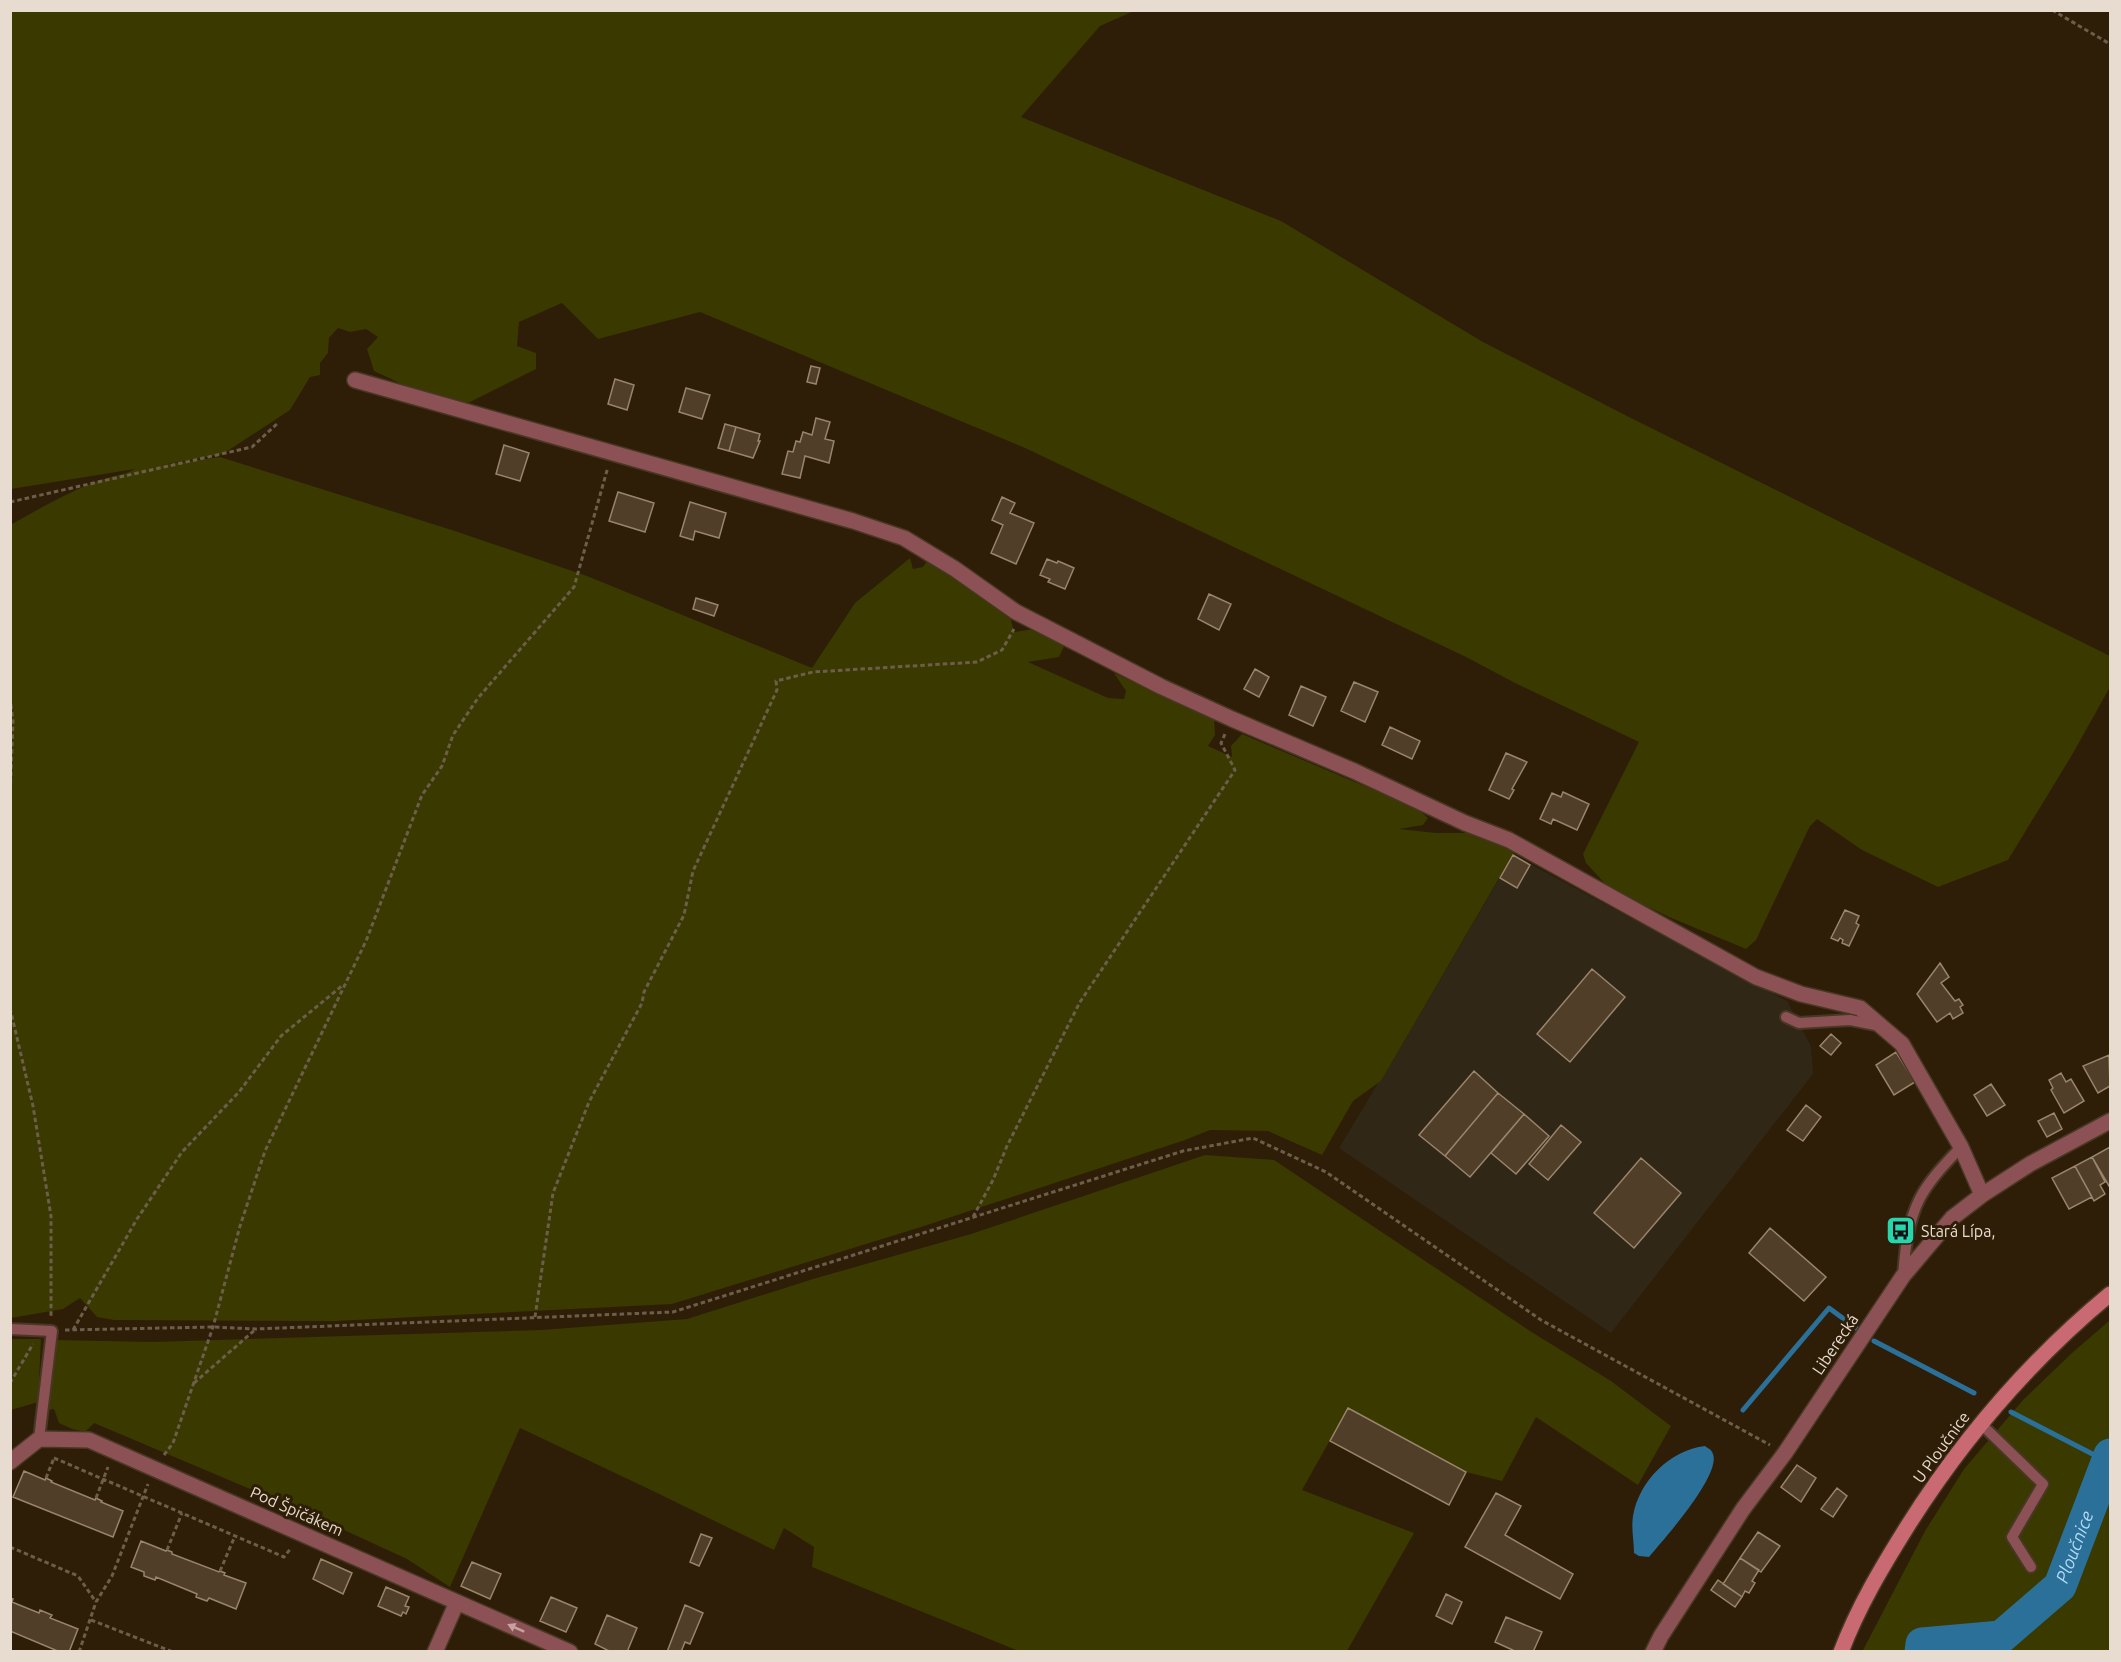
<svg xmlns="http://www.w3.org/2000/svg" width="2121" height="1662" viewBox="0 0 2121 1662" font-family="Ubuntu,sans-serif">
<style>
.industrial{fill:#302717}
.green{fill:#393900}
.water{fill:#2b7098}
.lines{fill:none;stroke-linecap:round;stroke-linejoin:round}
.stream{stroke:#2b7098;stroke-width:5}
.river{stroke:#2b7098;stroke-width:33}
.building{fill:#513e28;stroke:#99846c;stroke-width:1.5}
.service-casing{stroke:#483823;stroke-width:14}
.minor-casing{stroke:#483823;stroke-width:18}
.secondary-casing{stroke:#483823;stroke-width:18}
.path{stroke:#6d5e4b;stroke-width:3;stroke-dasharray:4.5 3;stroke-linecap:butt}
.service{stroke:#8c5155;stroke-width:10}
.minor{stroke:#8c5155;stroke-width:15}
.secondary{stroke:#c96a72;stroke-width:15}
.oneway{fill:#c3a49e}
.labels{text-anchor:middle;stroke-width:6;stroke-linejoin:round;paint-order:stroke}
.poi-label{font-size:16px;fill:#e7dccf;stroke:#2e1d07;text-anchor:start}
.street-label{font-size:16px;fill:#e7dccf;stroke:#2e1d07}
.water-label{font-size:18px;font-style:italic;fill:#b1daf6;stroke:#2e1d07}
</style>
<rect width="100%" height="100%" fill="#2e1d07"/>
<path class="industrial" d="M 1513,855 L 1787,1001 L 1811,1046 L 1813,1074 L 1611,1333 L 1339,1148 L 1378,1083 L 1381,1081 Z"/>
<path class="green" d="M 11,11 L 1134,11 L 1100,26 L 1021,117 L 1281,221 L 1483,342 L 1627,416 L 2110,656 L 2110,687 L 2072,755 L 2008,860 L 1938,887 L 1862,850 L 1817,819 L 1810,826 L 1756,940 L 1746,949 L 1669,917 L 1609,888 L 1586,863 L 1583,854 L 1639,742 L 1517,684 L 1466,657 L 1025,448 L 700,312 L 598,339 L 562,303 L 519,322 L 517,346 L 536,353 L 536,369 L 468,403 L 408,387 L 374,371 L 367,349 L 378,337 L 366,329 L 350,332 L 338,328 L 329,338 L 328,353 L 320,363 L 320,375 L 310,377 L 290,410 L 223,454 L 162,465 L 220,457 L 455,531 L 587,576 L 812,668 L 855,603 L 910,558 L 913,569 L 923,567 L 928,559 L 1010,616 L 1014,632 L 1040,628 L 1066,642 L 1059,657 L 1028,662 L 1108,698 L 1124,699 L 1126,691 L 1114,673 L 1214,719 L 1215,735 L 1208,746 L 1232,757 L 1231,746 L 1242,734 L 1416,808 L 1428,818 L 1423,825 L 1399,829 L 1436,833 L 1471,833 L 1516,849 L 1381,1081 L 1353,1101 L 1322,1155 L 1268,1131 L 1210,1130 L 1185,1140 L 921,1227 L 672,1304 L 336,1321 L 114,1320 L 97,1317 L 80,1298 L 63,1309 L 11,1318 L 10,525 C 41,508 71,490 104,479 C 115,475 125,475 135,469 L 11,489 Z
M 1205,1155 L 1274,1160 L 1530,1331 L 1611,1381 L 1671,1426 L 1638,1485 L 1536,1417 L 1502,1481 L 1466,1472 L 1348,1408 L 1302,1490 L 1414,1533 L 1347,1651 L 1021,1652 L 812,1567 L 814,1547 L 784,1528 L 774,1550 L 653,1491 L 520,1428 L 450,1587 L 407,1559 L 307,1513 L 94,1423 L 85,1432 L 72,1429 L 59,1423 L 54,1409 L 48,1410 L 57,1340 L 152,1342 L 541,1330 L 687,1319 L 813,1279 L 971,1234 Z
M 2110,1320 L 2110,1651 L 1862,1652 L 1925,1531 L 1964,1469 L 2023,1400 L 2072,1353 Z
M 11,1339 L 41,1339 L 38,1402 L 11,1410 Z"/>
<path class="water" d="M 1705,1446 C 1707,1448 1711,1449 1712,1452 C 1725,1472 1662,1541 1649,1557 L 1639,1556 L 1634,1553 C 1634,1541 1631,1528 1633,1516 C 1639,1481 1670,1450 1705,1446 Z"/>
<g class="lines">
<path class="stream" d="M 1874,1341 L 1974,1393
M 1743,1410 L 1829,1308 L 1856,1328
M 2011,1412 L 2108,1462"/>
<path class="river" id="s1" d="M 1921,1652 L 1922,1644 L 2001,1637 L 2060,1586 L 2110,1455"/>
</g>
<path class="building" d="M 811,366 L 820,368 L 816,384 L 807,382 Z
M 615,379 L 634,385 L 627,410 L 608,404 Z
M 686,388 L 710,395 L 702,419 L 679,412 Z
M 816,418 L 830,422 L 825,439 L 834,441 L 829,463 L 805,456 L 800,478 L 782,474 L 788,451 L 793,452 L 796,441 L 800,442 L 803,432 L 812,435 Z
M 725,424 L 736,427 L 729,451 L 718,448 Z
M 736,427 L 760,434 L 758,441 L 760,441 L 753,458 L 729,451 Z
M 504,445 L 529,453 L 520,481 L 496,474 Z
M 618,492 L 654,503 L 645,532 L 609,521 Z
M 1002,497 L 1015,503 L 1010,513 L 1034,523 L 1016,564 L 991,553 L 1003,525 L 992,520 Z
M 690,502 L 726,513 L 719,538 L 695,531 L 693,540 L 680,536 Z
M 1047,559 L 1057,563 L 1058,561 L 1074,568 L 1065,589 L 1048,582 L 1050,579 L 1040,575 Z
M 1209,594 L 1231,604 L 1219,630 L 1198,619 Z
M 696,598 L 718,605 L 714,616 L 693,609 Z
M 1255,669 L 1269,677 L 1259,697 L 1244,689 Z
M 1354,682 L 1378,692 L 1365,722 L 1341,711 Z
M 1301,686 L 1326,697 L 1313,726 L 1289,715 Z
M 1390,727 L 1420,741 L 1412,759 L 1382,745 Z
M 1506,753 L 1527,762 L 1512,789 L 1514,790 L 1509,799 L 1489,790 Z
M 1563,792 L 1589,804 L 1577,830 L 1553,819 L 1551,824 L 1540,819 L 1552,793 L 1561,797 Z
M 1513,855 L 1530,865 L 1517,888 L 1500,878 Z
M 1845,910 L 1859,916 L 1856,923 L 1859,925 L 1849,946 L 1842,943 L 1843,940 L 1840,938 L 1838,941 L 1831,938 Z
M 1940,963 L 1949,977 L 1941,983 L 1955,1001 L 1959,999 L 1963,1005 L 1960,1007 L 1963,1013 L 1953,1019 L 1950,1013 L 1937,1022 L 1917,994 Z
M 1592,969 L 1625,997 L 1570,1062 L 1537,1034 Z
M 1831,1034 L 1841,1043 L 1831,1055 L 1820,1046 Z
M 1896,1052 L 1915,1082 L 1894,1095 L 1876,1065 Z
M 2109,1055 L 2110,1086 L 2098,1093 L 2083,1066 Z
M 1474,1071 L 1498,1093 L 1445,1156 L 1419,1135 Z
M 2061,1073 L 2066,1082 L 2071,1079 L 2084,1101 L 2064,1113 L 2051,1090 L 2053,1088 L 2049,1080 Z
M 1991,1084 L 2005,1105 L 1987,1116 L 1974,1095 Z
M 1498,1093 L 1524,1114 L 1470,1177 L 1445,1156 Z
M 1806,1105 L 1821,1117 L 1803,1141 L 1787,1130 Z
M 2054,1113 L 2062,1129 L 2047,1137 L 2038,1121 Z
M 1524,1114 L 1549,1136 L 1516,1174 L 1491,1153 Z
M 1561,1125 L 1581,1142 L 1548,1180 L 1529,1164 Z
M 2110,1147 L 2110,1185 L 2109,1186 L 2092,1157 Z
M 2092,1157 L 2105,1182 L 2100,1185 L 2105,1194 L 2094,1201 L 2075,1166 Z
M 1641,1158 L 1681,1193 L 1634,1248 L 1594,1213 Z
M 2075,1166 L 2092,1197 L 2069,1209 L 2052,1178 Z
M 1770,1228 L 1826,1277 L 1804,1301 L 1749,1253 Z
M 1348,1408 L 1466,1472 L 1449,1505 L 1330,1441 Z
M 1797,1465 L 1816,1478 L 1801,1502 L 1781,1487 Z
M 24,1471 L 45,1480 L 46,1478 L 52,1481 L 51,1482 L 95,1500 L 96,1498 L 102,1501 L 101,1502 L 123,1511 L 113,1537 L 13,1497 Z
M 1837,1488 L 1847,1496 L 1833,1517 L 1821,1509 Z
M 1496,1493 L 1521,1506 L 1505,1535 L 1573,1574 L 1560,1599 L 1465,1547 Z
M 1758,1532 L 1780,1546 L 1761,1572 L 1740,1558 Z
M 701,1534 L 712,1538 L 699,1566 L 690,1562 Z
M 141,1541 L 166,1551 L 167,1550 L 172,1552 L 172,1554 L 219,1572 L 220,1571 L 225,1573 L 224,1575 L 246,1583 L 236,1609 L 209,1598 L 207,1601 L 196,1597 L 197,1594 L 156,1577 L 155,1580 L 144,1576 L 144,1572 L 131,1567 Z
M 1740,1558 L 1759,1570 L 1752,1581 L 1755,1583 L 1749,1593 L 1745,1591 L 1742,1597 L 1723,1584 Z
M 321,1559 L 352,1573 L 343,1594 L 313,1579 Z
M 472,1562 L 501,1574 L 490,1599 L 461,1586 Z
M 1718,1580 L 1742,1597 L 1735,1607 L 1711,1590 Z
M 386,1587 L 409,1597 L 405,1606 L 409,1607 L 406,1614 L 403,1612 L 401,1616 L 378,1606 Z
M 1446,1594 L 1462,1602 L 1452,1624 L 1436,1616 Z
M 551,1597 L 577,1608 L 566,1632 L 540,1621 Z
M 10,1598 L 13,1599 L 12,1602 L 39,1613 L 40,1610 L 52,1615 L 50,1618 L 78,1629 L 69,1652 L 60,1652 L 10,1631 Z
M 685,1605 L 703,1613 L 690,1644 L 685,1642 L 681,1652 L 667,1652 Z
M 607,1615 L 637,1628 L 627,1652 L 611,1652 L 595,1644 Z
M 1506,1617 L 1542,1632 L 1533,1652 L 1517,1652 L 1495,1642 Z"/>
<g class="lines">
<defs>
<path id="service" d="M 1786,1017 L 1799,1023 L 1850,1020 L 1880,1026
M 1903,1276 C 1905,1250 1908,1221 1920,1198 C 1930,1179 1946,1163 1961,1147
M 10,1329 L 52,1331 L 39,1439
M 1980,1423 L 2043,1484 L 2012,1537 L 2031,1567"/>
<path id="minor" d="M 355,380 L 853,521 L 904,538 L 955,569 L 1016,612 L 1162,687 L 1232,719 L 1354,771 L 1465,823 L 1509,840 L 1756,977 L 1801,994 L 1860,1008 L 1902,1044 L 1961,1147 L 1982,1195
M 10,1462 L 39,1439 L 89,1440 L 570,1652
M 435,1652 L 457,1602
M 1653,1652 L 1661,1636 L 1743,1509 L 1785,1453 L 1903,1276 L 1952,1218 L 1982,1195 L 2030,1164 L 2110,1121"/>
<path id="secondary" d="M 1841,1652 C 1858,1607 1882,1567 1907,1527 C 1963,1438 2029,1361 2110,1294"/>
</defs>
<use href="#service" class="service-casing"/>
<use href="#minor" class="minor-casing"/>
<use href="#secondary" class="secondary-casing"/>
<path class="path" d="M 2052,10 L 2110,44
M 10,502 L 252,447 L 279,422
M 10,697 L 13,721 L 10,801
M 10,1008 L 33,1106 L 51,1216 L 51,1317
M 973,1217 L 993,1180 L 1007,1146 L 1080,1002 L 1235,770 L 1221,743 L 1225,734
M 535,1317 L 553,1193 L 589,1102 L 642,1003 L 644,992 L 684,915 L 693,871 L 777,690 L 776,681 L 813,672 L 977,662 L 1002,650 L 1014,629
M 65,1330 L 213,1327 L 256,1329 L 673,1312 L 1183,1151 L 1253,1138 L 1326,1172 L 1541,1320 L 1770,1445
M 73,1330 L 137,1219 L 182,1152 L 239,1092 L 281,1036 L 343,985
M 10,1383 L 33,1344
M 194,1383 L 256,1329
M 164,1455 L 173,1443 L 213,1327 L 240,1226 L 265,1151 L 366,941 L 422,795 L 442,766 L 453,735 L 478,698 L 574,587 L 608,467
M 54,1458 L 284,1557 L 291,1548
M 46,1478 L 54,1458
M 96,1498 L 108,1467
M 10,1547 L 78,1576 L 96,1602
M 167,1550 L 182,1513
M 220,1571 L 235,1536
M 91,1620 L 173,1652
M 79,1652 L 96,1602 L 112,1576 L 148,1484"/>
<use href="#service" class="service"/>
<use href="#minor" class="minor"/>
<use href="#secondary" class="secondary"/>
</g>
<defs><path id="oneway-solid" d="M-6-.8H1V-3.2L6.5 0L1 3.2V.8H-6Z" transform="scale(1.5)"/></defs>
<use class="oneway" href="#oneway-solid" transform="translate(516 1628) rotate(-156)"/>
<defs>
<symbol id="bus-square" viewBox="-11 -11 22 22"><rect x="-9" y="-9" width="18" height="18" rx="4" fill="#29d5ad" stroke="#2e1d07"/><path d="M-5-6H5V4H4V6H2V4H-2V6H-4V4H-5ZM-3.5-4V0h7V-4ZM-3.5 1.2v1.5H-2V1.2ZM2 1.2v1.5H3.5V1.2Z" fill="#111"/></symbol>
</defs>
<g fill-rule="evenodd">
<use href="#bus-square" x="1884" y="1214" width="33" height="33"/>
</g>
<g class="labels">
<g class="poi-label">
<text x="1921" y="1237">Stará Lípa,</text>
</g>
<g class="street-label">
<text transform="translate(1835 1344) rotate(-56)" y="6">Liberecká</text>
<text transform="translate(1941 1447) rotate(-54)" y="6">U Ploučnice</text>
<text transform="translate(297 1511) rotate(24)" y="6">Pod Špičákem</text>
</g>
<g class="water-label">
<text dy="6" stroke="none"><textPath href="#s1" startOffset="207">Ploučnice</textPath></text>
</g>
</g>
<rect width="2121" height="1662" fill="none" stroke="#e7dccf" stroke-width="24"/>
</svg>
